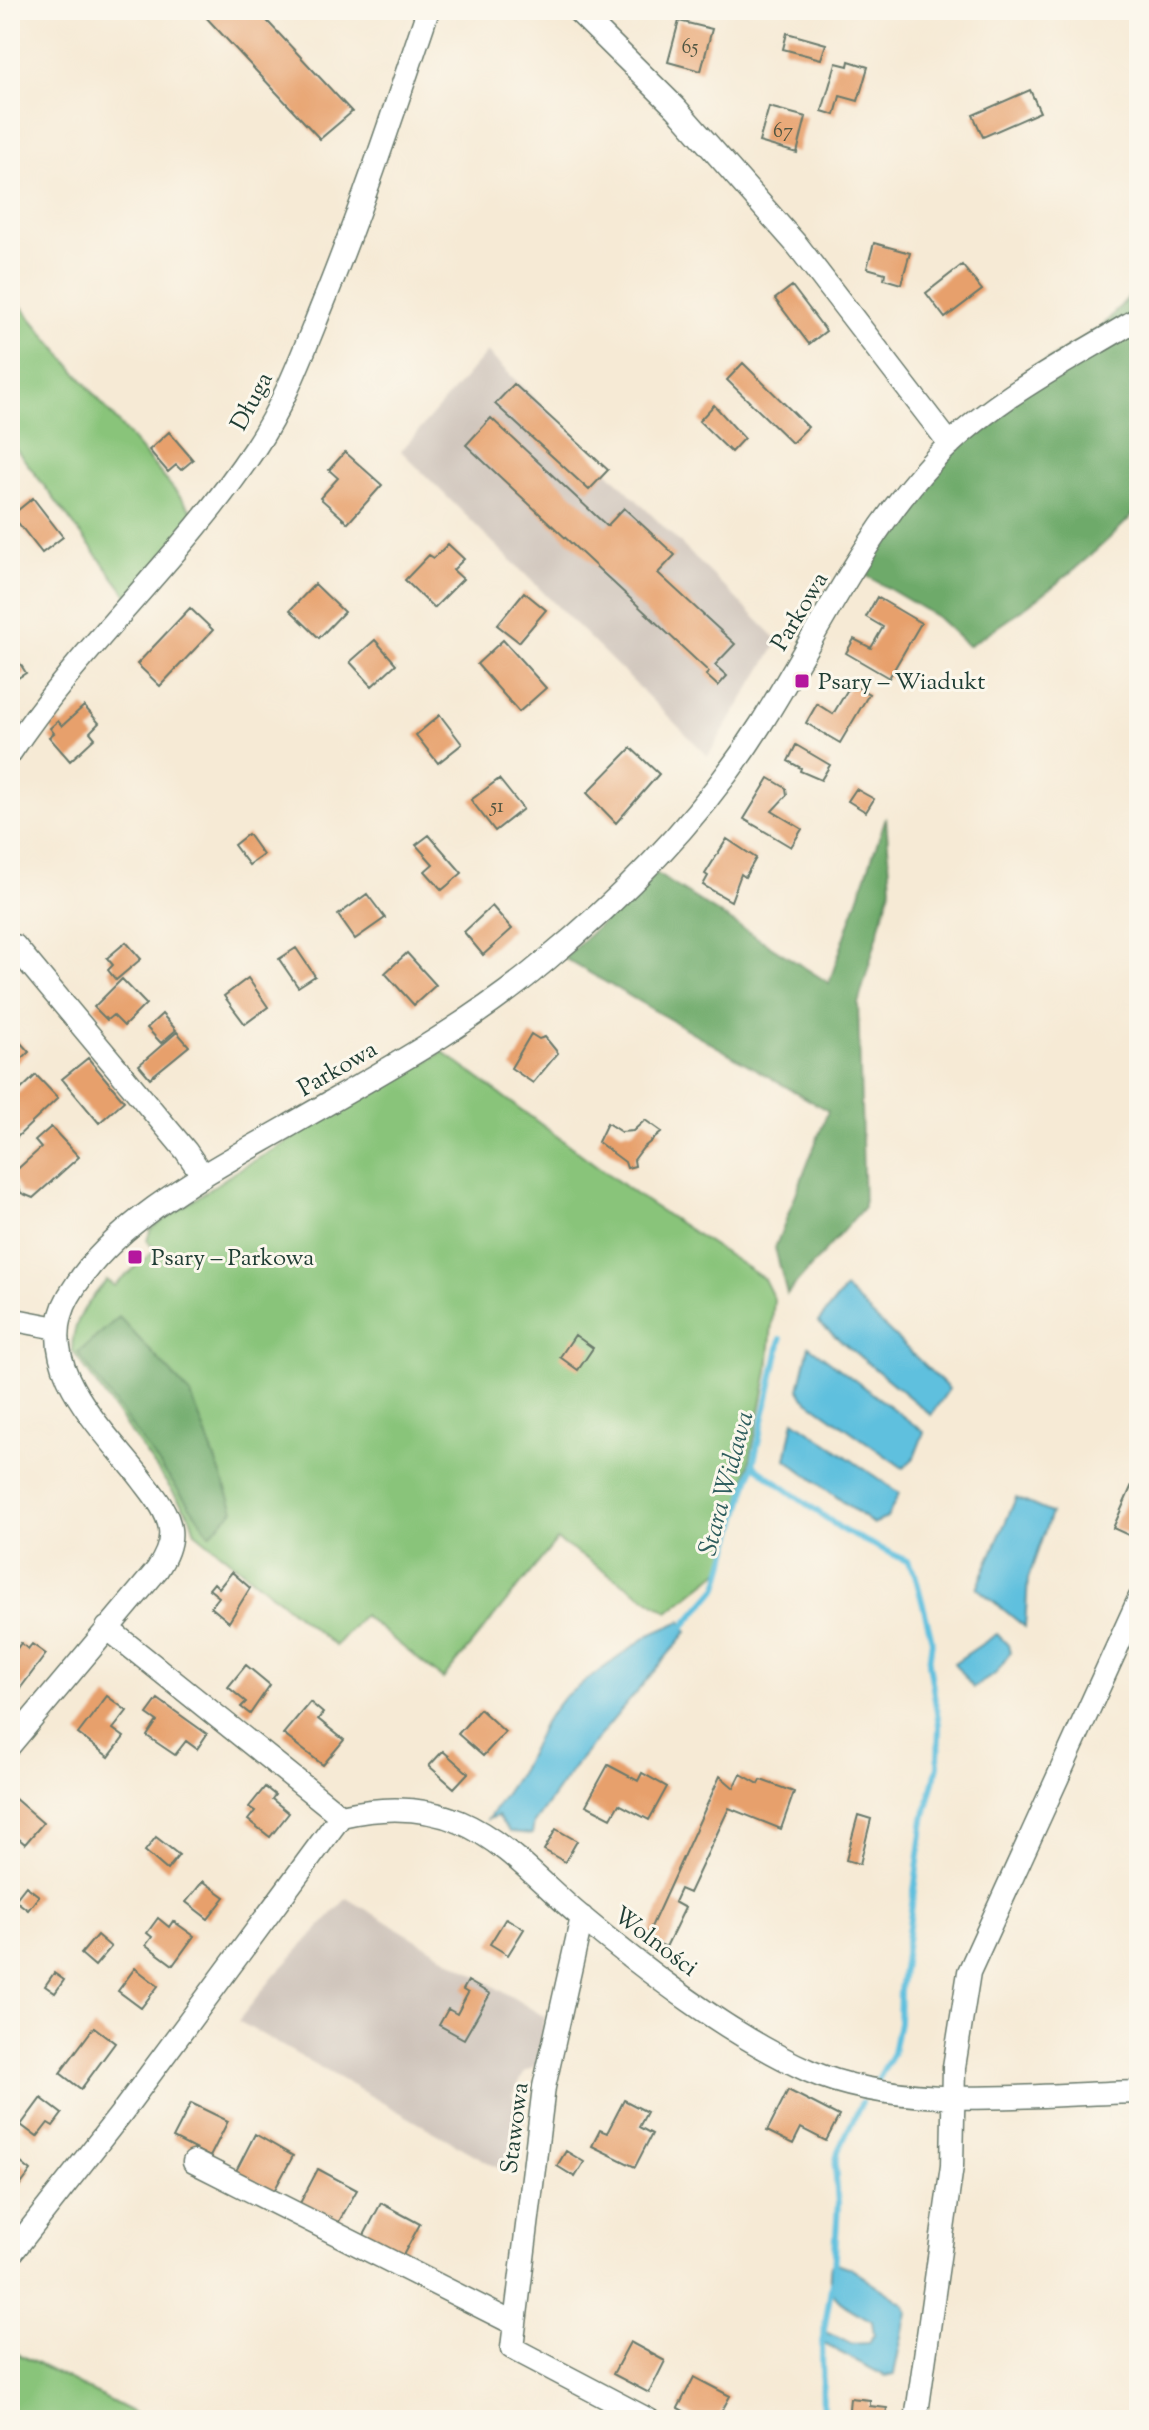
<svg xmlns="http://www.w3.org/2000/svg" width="1149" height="2430" viewBox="0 0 1149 2430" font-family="'Sorts Mill Goudy',serif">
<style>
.industrial{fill:#cdc2b9}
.green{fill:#89c47a;stroke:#548057;stroke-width:2}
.forest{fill:#6eaa6a;stroke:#46744f;stroke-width:2}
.water{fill:#5fc0de;stroke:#3f7e89;stroke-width:2}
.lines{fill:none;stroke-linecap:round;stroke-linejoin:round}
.stream{stroke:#5fc0de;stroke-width:6}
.building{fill:#e7a06c}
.minor-casing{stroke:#6a7a6c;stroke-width:25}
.minor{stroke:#fff;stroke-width:22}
.poi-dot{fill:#b5179e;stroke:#fbf7ec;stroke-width:3}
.labels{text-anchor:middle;stroke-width:6;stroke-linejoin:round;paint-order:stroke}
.number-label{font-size:20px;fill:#515642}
.street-label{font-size:24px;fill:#1f3d34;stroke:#fbf7ec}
.poi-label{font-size:24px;fill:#1f3d34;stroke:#fbf7ec;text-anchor:start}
.water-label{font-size:26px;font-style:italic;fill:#2f5e5e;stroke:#fbf7ec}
</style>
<rect width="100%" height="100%" fill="#fbf7ec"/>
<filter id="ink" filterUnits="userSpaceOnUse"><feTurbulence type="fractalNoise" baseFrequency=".0125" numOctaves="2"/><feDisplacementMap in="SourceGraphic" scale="16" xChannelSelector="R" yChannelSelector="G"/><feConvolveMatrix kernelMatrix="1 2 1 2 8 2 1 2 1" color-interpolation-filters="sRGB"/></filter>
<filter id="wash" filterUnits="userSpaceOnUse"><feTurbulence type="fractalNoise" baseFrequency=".006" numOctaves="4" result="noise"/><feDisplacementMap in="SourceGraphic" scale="32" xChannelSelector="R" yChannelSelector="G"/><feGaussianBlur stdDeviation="1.8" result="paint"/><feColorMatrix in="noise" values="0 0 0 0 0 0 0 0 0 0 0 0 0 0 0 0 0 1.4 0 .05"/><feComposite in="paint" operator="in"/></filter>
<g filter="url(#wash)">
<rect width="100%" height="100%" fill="#f6ead5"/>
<path class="industrial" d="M 487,352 L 779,641 L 708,756 L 401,451 Z
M 347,1898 L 545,2017 L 537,2065 L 525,2072 L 513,2094 L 524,2121 L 514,2177 L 238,2021 L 275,1975 Z"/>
<path class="green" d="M 10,293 L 196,516 L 128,596 L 10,441 Z
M 443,1052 L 635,1194 L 764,1279 L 774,1299 L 768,1371 L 743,1494 L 722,1569 L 668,1612 L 557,1540 L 443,1679 L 363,1615 L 335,1646 L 195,1532 L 190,1516 L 72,1350 C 73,1319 87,1303 107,1280 L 114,1286 L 155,1250 L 147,1240 L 151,1229 L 233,1173 Z
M 10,2350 L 148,2420 L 10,2420 Z"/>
<path class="forest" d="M 1139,285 L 1139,508 C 1090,562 1029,607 968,646 L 937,617 L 847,564 L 1029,372 L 1102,327 Z
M 886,817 L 891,887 L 858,1004 L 864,1207 L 787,1294 L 775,1248 L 828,1111 L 564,958 L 655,873 L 829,983 Z
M 119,1317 L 191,1395 L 234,1510 L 210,1534 L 78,1353 Z"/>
<path class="water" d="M 845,1289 L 949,1389 L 931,1415 L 818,1322 Z
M 809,1346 L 924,1432 L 914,1458 L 903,1468 L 804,1398 L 799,1389 Z
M 794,1420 L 899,1493 L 887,1518 L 873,1524 L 786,1459 Z
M 1016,1498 L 1051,1513 L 1028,1579 L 1025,1627 L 977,1588 Z
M 681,1621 L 687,1632 L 576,1764 L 534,1823 L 532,1834 L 510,1832 L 497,1816 L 488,1819 L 521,1770 L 545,1721 L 564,1697 L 649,1635 Z
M 997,1634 L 1008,1645 L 1010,1653 L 995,1674 L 973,1688 L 954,1663 Z
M 836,2263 L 850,2268 L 904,2304 L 907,2312 L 894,2374 L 885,2376 L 822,2343 L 823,2331 L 852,2344 L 868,2343 L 874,2334 L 872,2321 C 846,2305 824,2301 831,2266 Z"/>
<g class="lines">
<path class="stream" d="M 753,1465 L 844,1531 L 907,1561 L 915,1574 L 932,1640 L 929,1663 L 939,1725 L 938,1766 L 924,1819 L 900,1991 L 899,2022 L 893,2053 L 877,2081
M 684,1626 L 718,1587 L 753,1465 L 781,1339
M 834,2272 L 838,2203 L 835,2166 L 838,2151 L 862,2102
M 823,2420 L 822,2343 L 832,2282"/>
</g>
<g id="blocks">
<path class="building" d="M 205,10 L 257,10 L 352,112 L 320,139 L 202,13 Z
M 679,21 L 712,29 L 701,71 L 668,62 Z
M 787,33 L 826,44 L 821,59 L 783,49 Z
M 849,61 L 868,67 L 858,101 L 840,96 L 835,115 L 822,111 L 836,63 L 848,66 Z
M 1030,90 L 1040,112 L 983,137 L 973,115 Z
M 769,107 L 806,117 L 797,153 L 759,142 Z
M 874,243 L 910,253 L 901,284 L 884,279 L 885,273 L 867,268 Z
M 962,265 L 982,290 L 945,318 L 926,293 Z
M 792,286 L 826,331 L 809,344 L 775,299 Z
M 743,363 L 808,427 L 792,443 L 727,380 Z
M 514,384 L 608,470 L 589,490 L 495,404 Z
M 714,405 L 744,438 L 731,452 L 699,421 Z
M 491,418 L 607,526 L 624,508 L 675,555 L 658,573 L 735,644 L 715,665 L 727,676 L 718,686 L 706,675 L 709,672 L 466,445 Z
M 169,432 L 193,460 L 181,470 L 176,465 L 168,472 L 149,450 Z
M 345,452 L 382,485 L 348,523 L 320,498 L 338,478 L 329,470 Z
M 33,498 L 63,537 L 42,553 L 12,515 Z
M 448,544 L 464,559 L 453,570 L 463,579 L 434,608 L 405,580 L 429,555 L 434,558 Z
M 315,584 L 344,612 L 319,638 L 290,610 Z
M 524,592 L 546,610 L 519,642 L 497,625 Z
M 877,597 L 921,623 L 889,678 L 846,653 L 854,639 L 871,648 L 883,627 L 866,617 Z
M 190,608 L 213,630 L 160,686 L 137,664 Z
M 375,640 L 396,664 L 372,686 L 350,662 Z
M 503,640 L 546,688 L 519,712 L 477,664 Z
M 10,648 L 26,673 L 10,683 Z
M 851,684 L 869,694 L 840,743 L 806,723 L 817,704 L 833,714 Z
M 84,706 L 99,723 L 90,732 L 95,738 L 70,761 L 49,737 L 54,733 L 50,728 L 58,721 L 62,726 Z
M 440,715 L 462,744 L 438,763 L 416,735 Z
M 796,745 L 830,765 L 821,780 L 800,771 L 801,768 L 788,761 Z
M 631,748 L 659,774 L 616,823 L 587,793 Z
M 769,778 L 786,788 L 787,795 L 772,811 L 802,829 L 791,847 L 744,819 Z
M 499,779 L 523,809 L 495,831 L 471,800 Z
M 856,789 L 874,799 L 866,812 L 848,801 Z
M 248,834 L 263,855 L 249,865 L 234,845 Z
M 429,835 L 462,873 L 442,890 L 425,871 L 433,864 L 416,845 Z
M 727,839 L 756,858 L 745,877 L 741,874 L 731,901 L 703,885 L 708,876 L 705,874 Z
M 367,894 L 385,918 L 355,939 L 338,915 Z
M 492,906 L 512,929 L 483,955 L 464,932 Z
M 126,942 L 141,959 L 116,980 L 108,970 L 113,965 L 107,958 Z
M 296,948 L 315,976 L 298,987 L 279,959 Z
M 407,953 L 436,985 L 414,1005 L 385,973 Z
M 248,978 L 268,1007 L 245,1024 L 224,996 Z
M 122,979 L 146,1004 L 124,1026 L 113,1015 L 107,1020 L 94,1007 Z
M 162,1014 L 176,1030 L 161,1043 L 147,1028 Z
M 177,1032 L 189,1046 L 150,1078 L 139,1065 Z
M 531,1034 L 539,1039 L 545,1037 L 558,1053 L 533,1083 L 511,1068 Z
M 18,1040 L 29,1052 L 17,1063 L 10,1055 L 10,1047 Z
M 88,1058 L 124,1101 L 99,1123 L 62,1079 Z
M 36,1075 L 58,1098 L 13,1141 L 10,1137 L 10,1100 Z
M 645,1120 L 662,1132 L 643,1148 L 634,1160 L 635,1166 L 627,1168 L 625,1162 L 598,1142 L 607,1123 L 621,1132 L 633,1131 Z
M 51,1127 L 79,1157 L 33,1198 L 21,1193 L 12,1174 L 41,1148 L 35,1141 Z
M 575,1335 L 593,1348 L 578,1370 L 560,1357 Z
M 1139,1469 L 1139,1540 L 1113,1528 Z
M 232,1572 L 250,1588 L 229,1622 L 211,1607 L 219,1597 L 209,1589 L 214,1583 L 219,1588 Z
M 21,1643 L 28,1649 L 32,1644 L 46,1654 L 19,1690 L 10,1684 L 10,1658 Z
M 246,1665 L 270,1685 L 250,1714 L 241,1707 L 246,1702 L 228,1687 Z
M 107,1696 L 127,1711 L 113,1729 L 124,1737 L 109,1757 L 78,1734 Z
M 158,1699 L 207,1734 L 197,1749 L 186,1741 L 175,1755 L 147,1736 L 157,1721 L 147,1714 Z
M 310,1702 L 323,1713 L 318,1719 L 344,1740 L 323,1765 L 283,1734 Z
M 480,1709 L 505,1732 L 483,1756 L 458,1734 Z
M 443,1751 L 468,1773 L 454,1788 L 429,1766 Z
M 608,1765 L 638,1781 L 642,1773 L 667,1787 L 649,1820 L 619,1804 L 611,1818 L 586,1805 Z
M 741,1774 L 759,1784 L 761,1780 L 794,1792 L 781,1829 L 729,1808 L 689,1893 L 680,1889 L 674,1902 L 685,1908 L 666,1947 L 646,1938 L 720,1776 L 734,1788 Z
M 265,1787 L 275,1795 L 272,1799 L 289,1813 L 270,1837 L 248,1820 L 255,1811 L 249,1807 Z
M 13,1797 L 43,1823 L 25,1844 L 10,1831 Z
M 858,1815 L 871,1819 L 860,1864 L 846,1860 Z
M 556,1829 L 577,1841 L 565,1862 L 544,1850 Z
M 156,1837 L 179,1855 L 167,1870 L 145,1851 Z
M 203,1881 L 225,1897 L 208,1919 L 186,1902 Z
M 26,1886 L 39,1896 L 28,1910 L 15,1900 Z
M 158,1918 L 169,1927 L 173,1921 L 194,1936 L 173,1965 L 146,1945 L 152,1937 L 147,1933 Z
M 506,1918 L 524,1929 L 508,1955 L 490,1944 Z
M 97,1935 L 111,1947 L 95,1966 L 81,1954 Z
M 135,1968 L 158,1986 L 141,2008 L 118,1991 Z
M 54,1973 L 64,1980 L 55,1993 L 45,1986 Z
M 468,1981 L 490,1994 L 464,2039 L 439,2025 L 448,2009 L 457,2014 L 468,1993 L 463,1990 Z
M 94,2027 L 115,2043 L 81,2089 L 60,2073 Z
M 788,2090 L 839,2116 L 826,2141 L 801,2128 L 793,2144 L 767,2131 Z
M 41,2098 L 62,2114 L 53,2126 L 48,2123 L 37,2137 L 21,2125 Z
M 624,2100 L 647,2112 L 639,2127 L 652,2134 L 635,2167 L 592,2146 L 600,2130 L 607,2133 Z
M 191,2103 L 228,2121 L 210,2157 L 173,2138 Z
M 255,2134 L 293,2156 L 274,2191 L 236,2171 Z
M 566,2151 L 584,2162 L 575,2177 L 557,2166 Z
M 10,2154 L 31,2171 L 10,2199 Z
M 318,2169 L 357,2190 L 337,2225 L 299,2205 Z
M 381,2203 L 420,2224 L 401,2259 L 362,2239 Z
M 630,2342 L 665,2361 L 649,2393 L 613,2374 Z
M 694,2377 L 730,2396 L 717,2420 L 700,2420 L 678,2408 Z
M 850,2398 L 870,2400 L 870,2406 L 887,2408 L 885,2420 L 848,2420 Z"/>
</g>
</g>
<g filter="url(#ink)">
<use href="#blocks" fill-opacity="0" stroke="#6a7a6c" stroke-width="2"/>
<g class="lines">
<defs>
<path id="minor" d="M 577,10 L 676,108 L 797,245 L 950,444
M 10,753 C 82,644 183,557 255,448 C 283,406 301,358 320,311 C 360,213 394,111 428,10
M 15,946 L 186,1151 L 203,1176
M 10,1319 L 57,1328
M 10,1745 L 157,1570 C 165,1558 172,1543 170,1529 C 168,1512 154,1495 144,1482 C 105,1430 30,1365 69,1296 C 113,1220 214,1169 287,1127 C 375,1076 466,1028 544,962 C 628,893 703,816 761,724 C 816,637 862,537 933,461 C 989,400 1069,361 1139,318
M 341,1816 C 380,1807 422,1806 460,1822 C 505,1841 542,1884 579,1915 C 646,1971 729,2035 809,2071 C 903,2112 1037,2094 1139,2092
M 582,1917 L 544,2087 L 512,2348 L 649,2420
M 194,2162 L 515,2324
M 10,2255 L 120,2115 L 341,1816 L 107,1628
M 916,2420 L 952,2166 L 954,2067 L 969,1972 L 1139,1599"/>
</defs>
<use href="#minor" class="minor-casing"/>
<use href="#minor" class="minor"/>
</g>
</g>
<g class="poi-dot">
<rect x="794" y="673" width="16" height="16" rx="4"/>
<rect x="127" y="1249" width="16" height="16" rx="4"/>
</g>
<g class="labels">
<g class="number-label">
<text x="690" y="53">65</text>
<text x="783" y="137">67</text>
<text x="497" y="812">51</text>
</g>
<g class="street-label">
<text transform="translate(251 401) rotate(-62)" y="8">Długa</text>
<text transform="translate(799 611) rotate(-59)" y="8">Parkowa</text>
<text transform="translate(337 1068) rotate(-30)" y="8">Parkowa</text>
<text transform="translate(656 1941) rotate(37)" y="8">Wolności</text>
<text transform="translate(514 2128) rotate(-83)" y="8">Stawowa</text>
</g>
<g class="poi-label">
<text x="818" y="689">Psary – Wiadukt</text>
<text x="151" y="1265">Psary – Parkowa</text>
</g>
<g class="water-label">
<text transform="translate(725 1483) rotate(-75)" y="9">Stara Widawa</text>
</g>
</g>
<rect width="1149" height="2430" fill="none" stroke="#fbf7ec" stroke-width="40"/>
</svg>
